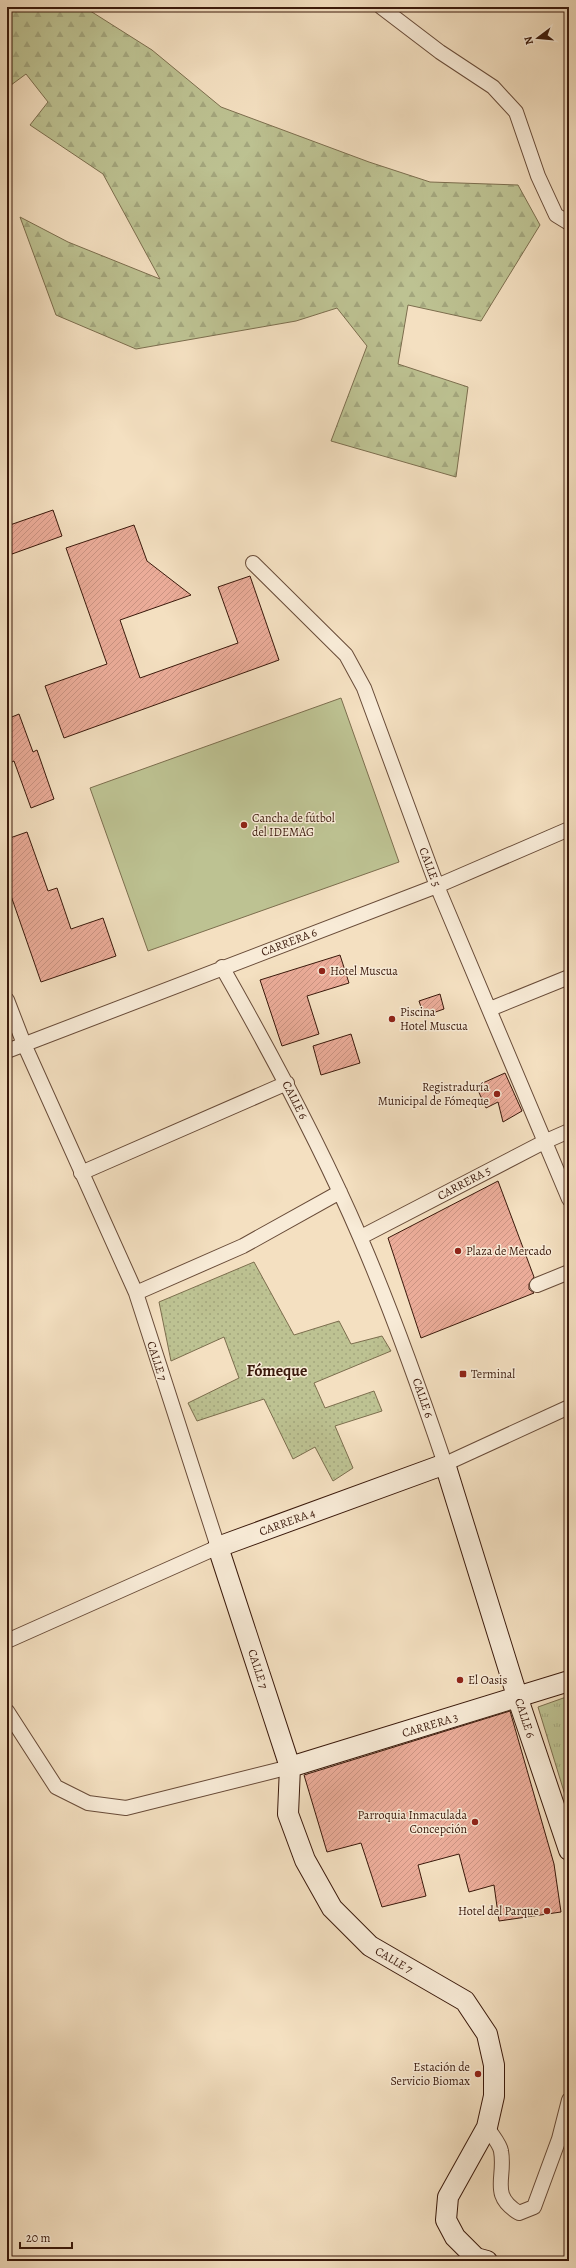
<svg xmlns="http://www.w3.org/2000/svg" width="576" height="2268" viewBox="0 0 576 2268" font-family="Alegreya,serif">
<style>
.grass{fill:url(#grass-dots);stroke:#7c6e4e}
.forest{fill:url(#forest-firs);stroke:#7c6e4e}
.park{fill:url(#park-tufts);stroke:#7c6e4e}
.pitch{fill:#bdc292;stroke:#7c6e4e}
.building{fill:url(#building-hatch);stroke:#3a190b}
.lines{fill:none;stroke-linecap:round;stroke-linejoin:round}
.street-casing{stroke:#684b38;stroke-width:16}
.secondary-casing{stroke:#3a190b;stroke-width:22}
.street{stroke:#f8ebd7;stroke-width:14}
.secondary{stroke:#f8ebd7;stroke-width:20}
.poi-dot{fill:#8f2418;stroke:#f8ebd7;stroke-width:1.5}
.labels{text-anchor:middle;stroke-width:3;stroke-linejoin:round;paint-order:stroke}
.poi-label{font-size:12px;fill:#3a190b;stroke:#f8ebd7;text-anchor:start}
.street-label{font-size:12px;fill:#3a190b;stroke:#f8ebd7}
.district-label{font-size:16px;font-weight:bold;fill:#3a190b;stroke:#f8ebd7}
</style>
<defs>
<pattern id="grass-dots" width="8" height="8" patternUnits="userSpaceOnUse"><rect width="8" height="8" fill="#bdc292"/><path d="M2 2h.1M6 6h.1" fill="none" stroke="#a3a67d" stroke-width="1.8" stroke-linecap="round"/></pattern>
<pattern id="forest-firs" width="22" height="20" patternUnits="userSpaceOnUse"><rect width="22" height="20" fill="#bdc292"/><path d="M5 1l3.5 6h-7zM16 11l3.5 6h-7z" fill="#a3a67d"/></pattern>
<pattern id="park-tufts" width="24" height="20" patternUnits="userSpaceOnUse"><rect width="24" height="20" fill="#bdc292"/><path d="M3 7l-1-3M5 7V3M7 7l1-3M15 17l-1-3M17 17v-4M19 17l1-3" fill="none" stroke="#a3a67d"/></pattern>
<pattern id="building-hatch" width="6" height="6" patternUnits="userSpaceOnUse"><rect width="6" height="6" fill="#ebac99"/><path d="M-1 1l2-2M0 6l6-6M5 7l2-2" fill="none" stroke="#ca9382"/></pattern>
</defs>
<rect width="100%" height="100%" fill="#f4e0c1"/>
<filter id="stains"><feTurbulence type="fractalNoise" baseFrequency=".005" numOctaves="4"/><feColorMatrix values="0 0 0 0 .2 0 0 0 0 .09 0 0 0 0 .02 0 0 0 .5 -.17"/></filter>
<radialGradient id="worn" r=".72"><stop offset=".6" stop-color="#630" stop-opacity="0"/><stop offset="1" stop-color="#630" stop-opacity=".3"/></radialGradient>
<path class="grass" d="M 254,1262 L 294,1335 L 339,1321 L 351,1344 L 382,1336 L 391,1351 L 314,1383 L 325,1408 L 374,1391 L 382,1411 L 335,1426 L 353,1468 L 333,1481 L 315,1447 L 293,1459 L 264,1399 L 197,1421 L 188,1403 L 239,1378 L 224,1337 L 171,1361 L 159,1302 Z"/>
<path class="forest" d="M 7,7 L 84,7 L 152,50 L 221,107 L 369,162 L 430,182 L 518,185 L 540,225 L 481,321 L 408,305 L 398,364 L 468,387 L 456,477 L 331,441 L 367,346 L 337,308 L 296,321 L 136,349 L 56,315 L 20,217 L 68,242 L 160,279 L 103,174 L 30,125 L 48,102 L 26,74 L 7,88 Z"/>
<path class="park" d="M 569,1696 L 569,1808 L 538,1707 Z"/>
<path class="pitch" d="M 341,698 L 399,862 L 148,951 L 90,788 Z"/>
<path class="building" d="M 53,510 L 62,536 L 12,554 L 7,541 L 7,526 Z
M 134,525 L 147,561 L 191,595 L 120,620 L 140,678 L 238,643 L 218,587 L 250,576 L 279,660 L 64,738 L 45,686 L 107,664 L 66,548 Z
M 19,714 L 33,752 L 37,750 L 54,799 L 31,808 L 14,761 L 10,763 L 7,755 L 7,719 Z
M 27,832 L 48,891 L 57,888 L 71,929 L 103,918 L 116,956 L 41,982 L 10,893 L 7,894 L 7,839 Z
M 340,955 L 349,983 L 307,996 L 319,1034 L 282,1046 L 260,980 Z
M 440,994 L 444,1009 L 424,1016 L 419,1001 Z
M 351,1034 L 360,1063 L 321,1075 L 313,1046 Z
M 505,1073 L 522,1111 L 503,1122 L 498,1102 L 486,1108 L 476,1086 Z
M 498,1181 L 534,1277 L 529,1284 L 529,1289 L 534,1293 L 421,1338 L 388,1238 Z
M 510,1711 L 554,1864 L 561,1912 L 499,1921 L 494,1885 L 469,1892 L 459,1854 L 418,1865 L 426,1896 L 382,1907 L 361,1843 L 327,1852 L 304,1775 Z"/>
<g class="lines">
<defs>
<path id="street" d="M 381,7 L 440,52 L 493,87 L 516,112 L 538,176 L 556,215 L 569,223
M 253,563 L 346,655 L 364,688 L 437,886 L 569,1199
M 222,967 C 272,1055 320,1144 360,1237 C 392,1311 419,1387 445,1464 L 569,1407
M 7,1000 L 24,1044 L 136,1293 L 218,1547 L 7,1641
M 490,1009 L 569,977
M 7,1051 L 437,886 L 569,829
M 81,1173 L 287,1083
M 361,1237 L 544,1142 L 569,1131
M 537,1285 L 569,1272
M 136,1293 L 243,1246 L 340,1192
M 7,1711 L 56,1787 L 88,1803 L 126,1808 L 290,1767
M 487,2127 C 491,2134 500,2144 501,2151 C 506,2178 489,2195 519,2213 L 534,2207 L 559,2139 L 569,2100"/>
<path id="secondary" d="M 290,1767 L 569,1681
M 487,2261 L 476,2258 L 455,2237 L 446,2220 L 448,2197 L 487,2127 L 494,2096 L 494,2065 L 487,2034 L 465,2001 L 370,1946 L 332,1908 L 305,1860 L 288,1814 L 290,1767 L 218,1547 L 445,1464 L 518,1699 L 569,1850"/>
</defs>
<use href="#street" class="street-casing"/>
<use href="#secondary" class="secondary-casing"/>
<use href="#street" class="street"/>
<use href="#secondary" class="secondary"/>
</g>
<g class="poi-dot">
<circle cx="244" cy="825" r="4"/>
<circle cx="322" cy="971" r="4"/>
<circle cx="392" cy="1019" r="4"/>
<circle cx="497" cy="1094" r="4"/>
<circle cx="458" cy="1251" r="4"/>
<rect x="459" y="1370" width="8" height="8" rx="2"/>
<circle cx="460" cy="1680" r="4"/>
<circle cx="475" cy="1822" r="4"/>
<circle cx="547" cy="1911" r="4"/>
<circle cx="478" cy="2074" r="4"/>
</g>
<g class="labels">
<g class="poi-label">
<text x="252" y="822">Cancha de fútbol<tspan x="252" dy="14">del IDEMAG</tspan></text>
<text x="330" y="975">Hotel Muscua</text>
<text x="400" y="1016">Piscina<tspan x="400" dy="14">Hotel Muscua</tspan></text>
<text x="489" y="1091" text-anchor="end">Registraduría<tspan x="489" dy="14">Municipal de Fómeque</tspan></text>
<text x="466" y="1255">Plaza de Mercado</text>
<text x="471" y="1378">Terminal</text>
<text x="468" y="1684">El Oasis</text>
<text x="467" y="1819" text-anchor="end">Parroquia Inmaculada<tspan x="467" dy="14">Concepción</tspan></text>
<text x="539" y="1915" text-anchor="end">Hotel del Parque</text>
<text x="470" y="2071" text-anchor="end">Estación de<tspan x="470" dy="14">Servicio Biomax</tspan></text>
</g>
<g class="street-label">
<text transform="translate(430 867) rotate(69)" y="4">CALLE 5</text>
<text transform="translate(289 942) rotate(-21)" y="4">CARRERA 6</text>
<text transform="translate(295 1100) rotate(63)" y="4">CALLE 6</text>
<text transform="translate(464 1183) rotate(-28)" y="4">CARRERA 5</text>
<text transform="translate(157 1361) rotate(72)" y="4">CALLE 7</text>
<text transform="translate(423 1398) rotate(71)" y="4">CALLE 6</text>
<text transform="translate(287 1522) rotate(-20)" y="4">CARRERA 4</text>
<text transform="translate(258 1669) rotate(72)" y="4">CALLE 7</text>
<text transform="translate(525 1718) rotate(72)" y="4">CALLE 6</text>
<text transform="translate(430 1725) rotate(-17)" y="4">CARRERA 3</text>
<text transform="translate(394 1960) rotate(30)" y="4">CALLE 7</text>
</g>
<g class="district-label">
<text x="277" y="1376">Fómeque</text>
</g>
</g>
<rect width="576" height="2268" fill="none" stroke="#f4e0c1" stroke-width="24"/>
<rect x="8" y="8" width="560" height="2252" fill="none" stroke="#3a190b" stroke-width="2"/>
<rect x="12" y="12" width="552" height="2244" fill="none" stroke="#3a190b"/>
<g transform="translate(538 38) rotate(254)" stroke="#f8ebd7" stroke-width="3" paint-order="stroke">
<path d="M0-3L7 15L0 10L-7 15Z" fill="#3a190b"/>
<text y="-6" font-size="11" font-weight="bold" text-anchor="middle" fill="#3a190b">N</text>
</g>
<path d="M20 2242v6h52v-6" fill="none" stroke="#3a190b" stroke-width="2"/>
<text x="26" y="2242" font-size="12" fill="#3a190b" stroke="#f8ebd7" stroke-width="3" paint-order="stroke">20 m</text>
<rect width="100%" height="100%" filter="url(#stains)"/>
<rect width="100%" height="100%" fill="url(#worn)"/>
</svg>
